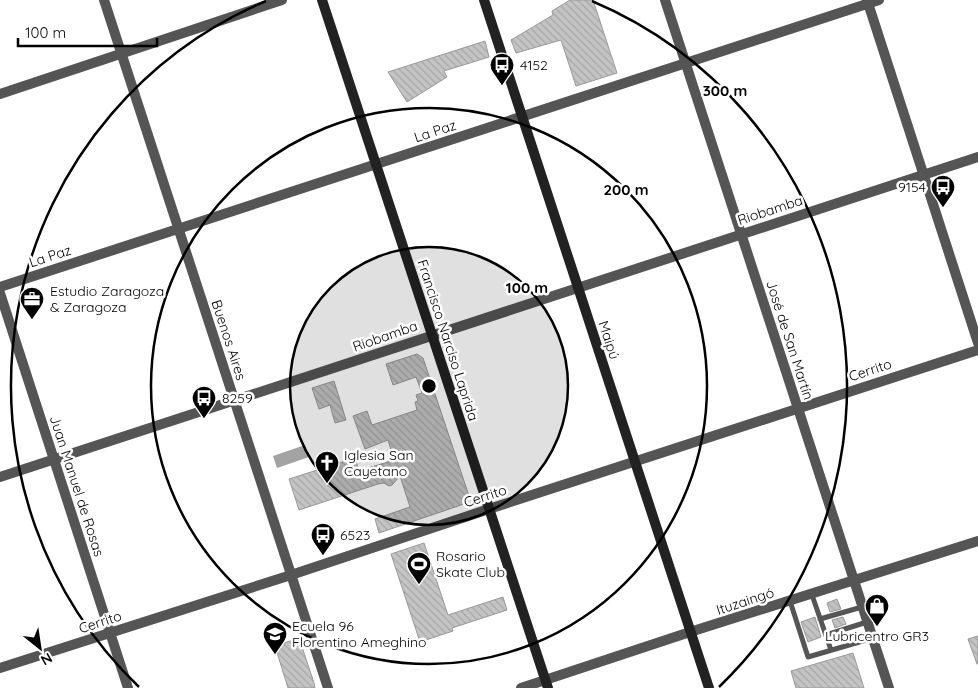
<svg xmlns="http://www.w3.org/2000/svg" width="978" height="688" viewBox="0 0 978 688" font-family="Quicksand,sans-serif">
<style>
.water{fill:#a3a3a3}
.building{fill:url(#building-back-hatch);stroke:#999}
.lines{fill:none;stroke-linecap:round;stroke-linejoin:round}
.service{stroke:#555;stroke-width:5}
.minor{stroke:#555;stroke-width:10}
.secondary{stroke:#222;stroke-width:10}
.ring{fill:none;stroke:#000;stroke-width:2.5}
.labels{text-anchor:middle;stroke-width:5;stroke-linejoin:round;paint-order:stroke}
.poi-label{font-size:14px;fill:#000;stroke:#fff;text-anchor:start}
.street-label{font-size:14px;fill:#000;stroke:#fff}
.centre{fill:#000;stroke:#fff;stroke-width:2.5}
.ring-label{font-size:15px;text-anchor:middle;font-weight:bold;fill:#000;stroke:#fff;stroke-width:5;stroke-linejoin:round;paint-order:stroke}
</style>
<defs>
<pattern id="building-back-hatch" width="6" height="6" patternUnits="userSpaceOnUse" patternTransform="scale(1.25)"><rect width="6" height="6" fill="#c4c4c4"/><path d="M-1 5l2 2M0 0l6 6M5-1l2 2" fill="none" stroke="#a7a7a7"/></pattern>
</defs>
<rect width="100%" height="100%" fill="#fff"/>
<path class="water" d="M 305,445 L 309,457 L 277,468 L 273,456 Z"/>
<path class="building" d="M 570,0 L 593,0 L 617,73 L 576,86 L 561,40 L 516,53 L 511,40 L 553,15 L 552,11 Z
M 485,41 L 489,57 L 444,71 L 447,77 L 407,102 L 388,72 Z
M 417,354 L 423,358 L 469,496 L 464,504 L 379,533 L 375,519 L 410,507 L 400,476 L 392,485 L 389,486 L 384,483 L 378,484 L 299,510 L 289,479 L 355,458 L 359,471 L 394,460 L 388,440 L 365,449 L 353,416 L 367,411 L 372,425 L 417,410 L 415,402 L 418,401 L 416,395 L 422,393 L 416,377 L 393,385 L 386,364 Z
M 334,381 L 346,420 L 335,423 L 330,405 L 319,409 L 312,388 Z
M 424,543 L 448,615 L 503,597 L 507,610 L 452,628 L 453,631 L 420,642 L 391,554 Z
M 837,599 L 841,609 L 830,612 L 827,603 Z
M 815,617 L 821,637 L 808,642 L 801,622 Z
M 843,617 L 846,624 L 835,628 L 832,620 Z
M 978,636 L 978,664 L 977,664 L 968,639 Z
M 299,638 L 314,683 L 315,688 L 288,688 L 275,646 Z
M 853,653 L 864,688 L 796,688 L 791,671 Z"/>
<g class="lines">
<path class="service" d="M 812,595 L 831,650
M 790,601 L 808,657 L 873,638
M 820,619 L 862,607
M 826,635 L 867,622"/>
<path class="minor" d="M 104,0 L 328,688
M 665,0 L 889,688
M 867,0 L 978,343
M 0,94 L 282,0
M 0,287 L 879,0
M 0,293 L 128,688
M 0,477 L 978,157
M 0,668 L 291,575 L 489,509 L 978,350
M 521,688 L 690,632 L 978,541"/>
<path class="secondary" d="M 322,0 L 548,688
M 484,0 L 709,688"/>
</g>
<circle cx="429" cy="386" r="139" fill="#000" fill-opacity=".12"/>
<g class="ring">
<circle cx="429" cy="386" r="139"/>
<circle cx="429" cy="386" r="278"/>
<path d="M139 687A418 418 0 0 1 266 1M592 1A418 418 0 0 1 719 687"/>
</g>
<defs>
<symbol id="bus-pin" viewBox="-11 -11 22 30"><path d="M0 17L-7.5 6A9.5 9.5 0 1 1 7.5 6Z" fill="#000" stroke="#fff"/><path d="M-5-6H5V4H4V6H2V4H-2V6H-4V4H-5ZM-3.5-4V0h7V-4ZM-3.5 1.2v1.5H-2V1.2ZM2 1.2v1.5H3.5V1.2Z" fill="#fff"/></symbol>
<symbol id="office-pin" viewBox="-11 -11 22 30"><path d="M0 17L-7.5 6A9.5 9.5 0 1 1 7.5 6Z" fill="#000" stroke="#fff"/><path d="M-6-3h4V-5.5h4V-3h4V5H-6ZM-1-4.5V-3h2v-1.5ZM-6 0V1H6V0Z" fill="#fff"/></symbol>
<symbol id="church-pin" viewBox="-11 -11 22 30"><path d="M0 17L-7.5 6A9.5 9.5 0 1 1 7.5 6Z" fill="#000" stroke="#fff"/><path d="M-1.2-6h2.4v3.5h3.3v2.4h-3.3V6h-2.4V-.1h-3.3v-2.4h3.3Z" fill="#fff"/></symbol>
<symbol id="stadium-pin" viewBox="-11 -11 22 30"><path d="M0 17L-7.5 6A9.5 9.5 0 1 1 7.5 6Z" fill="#000" stroke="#fff"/><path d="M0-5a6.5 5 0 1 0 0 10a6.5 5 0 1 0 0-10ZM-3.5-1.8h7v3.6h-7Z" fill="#fff"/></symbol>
<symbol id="shop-pin" viewBox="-11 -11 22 30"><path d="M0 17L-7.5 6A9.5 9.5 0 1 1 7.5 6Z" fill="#000" stroke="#fff"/><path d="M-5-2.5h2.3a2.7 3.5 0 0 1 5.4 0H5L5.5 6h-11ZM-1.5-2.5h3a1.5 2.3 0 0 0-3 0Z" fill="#fff"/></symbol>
<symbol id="school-pin" viewBox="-11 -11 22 30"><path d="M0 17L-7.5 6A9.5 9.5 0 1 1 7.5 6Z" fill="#000" stroke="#fff"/><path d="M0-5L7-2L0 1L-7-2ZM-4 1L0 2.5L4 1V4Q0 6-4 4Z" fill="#fff"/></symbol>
</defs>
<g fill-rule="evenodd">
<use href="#bus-pin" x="488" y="51" width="28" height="38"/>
<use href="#bus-pin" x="929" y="173" width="28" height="38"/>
<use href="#office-pin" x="18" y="285" width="28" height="38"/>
<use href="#bus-pin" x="190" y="384" width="28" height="38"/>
<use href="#church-pin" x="313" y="449" width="28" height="38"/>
<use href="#bus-pin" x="309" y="521" width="28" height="38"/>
<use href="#stadium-pin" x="405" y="550" width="28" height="38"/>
<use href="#shop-pin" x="863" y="592" width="28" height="38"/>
<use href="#school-pin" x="261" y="620" width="28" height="38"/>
</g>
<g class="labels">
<g class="poi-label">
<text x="520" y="70">4152</text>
<text x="926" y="192" text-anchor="end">9154</text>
<text x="50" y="296">Estudio Zaragoza<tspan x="50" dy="16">&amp; Zaragoza</tspan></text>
<text x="222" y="403">8259</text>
<text x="344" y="460">Iglesia San<tspan x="344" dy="16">Cayetano</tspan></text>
<text x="340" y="540">6523</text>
<text x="436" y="561">Rosario<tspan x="436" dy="16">Skate Club</tspan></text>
<text x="292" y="631">Ecuela 96<tspan x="292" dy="16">Florentino Ameghino</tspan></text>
<text x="877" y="641" text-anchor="middle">Lubricentro GR3</text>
</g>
<g class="street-label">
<text transform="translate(435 131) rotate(-18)" y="5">La Paz</text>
<text transform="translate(770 210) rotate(-18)" y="5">Riobamba</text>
<text transform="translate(50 256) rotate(-18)" y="5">La Paz</text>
<text transform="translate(385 336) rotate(-19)" y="5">Riobamba</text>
<text transform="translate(229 340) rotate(72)" y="5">Buenos Aires</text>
<text transform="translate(448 340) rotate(72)" y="5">Francisco Narciso Laprida</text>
<text transform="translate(609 340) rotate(72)" y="5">Maipú</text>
<text transform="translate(790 340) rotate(72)" y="5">José de San Martín</text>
<text transform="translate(870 370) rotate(-18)" y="5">Cerrito</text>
<text transform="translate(77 486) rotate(72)" y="5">Juan Manuel de Rosas</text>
<text transform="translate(485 496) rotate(-18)" y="5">Cerrito</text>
<text transform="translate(745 601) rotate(-18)" y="5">Ituzaingó</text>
<text transform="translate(100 622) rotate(-18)" y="5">Cerrito</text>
</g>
</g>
<circle cx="429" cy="386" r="8" class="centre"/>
<g class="ring-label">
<text x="725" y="96">300 m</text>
<text x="626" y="195">200 m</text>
<text x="527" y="293">100 m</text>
</g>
<g transform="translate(40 648) rotate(150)" stroke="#ffffff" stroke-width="4" paint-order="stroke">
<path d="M0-4L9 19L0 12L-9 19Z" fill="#000000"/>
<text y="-8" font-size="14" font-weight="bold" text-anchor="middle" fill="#000000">N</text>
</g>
<path d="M18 38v8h139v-8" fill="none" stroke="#000000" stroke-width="2.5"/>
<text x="25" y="38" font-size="15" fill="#000000" stroke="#ffffff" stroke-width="4" paint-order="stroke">100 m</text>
</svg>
